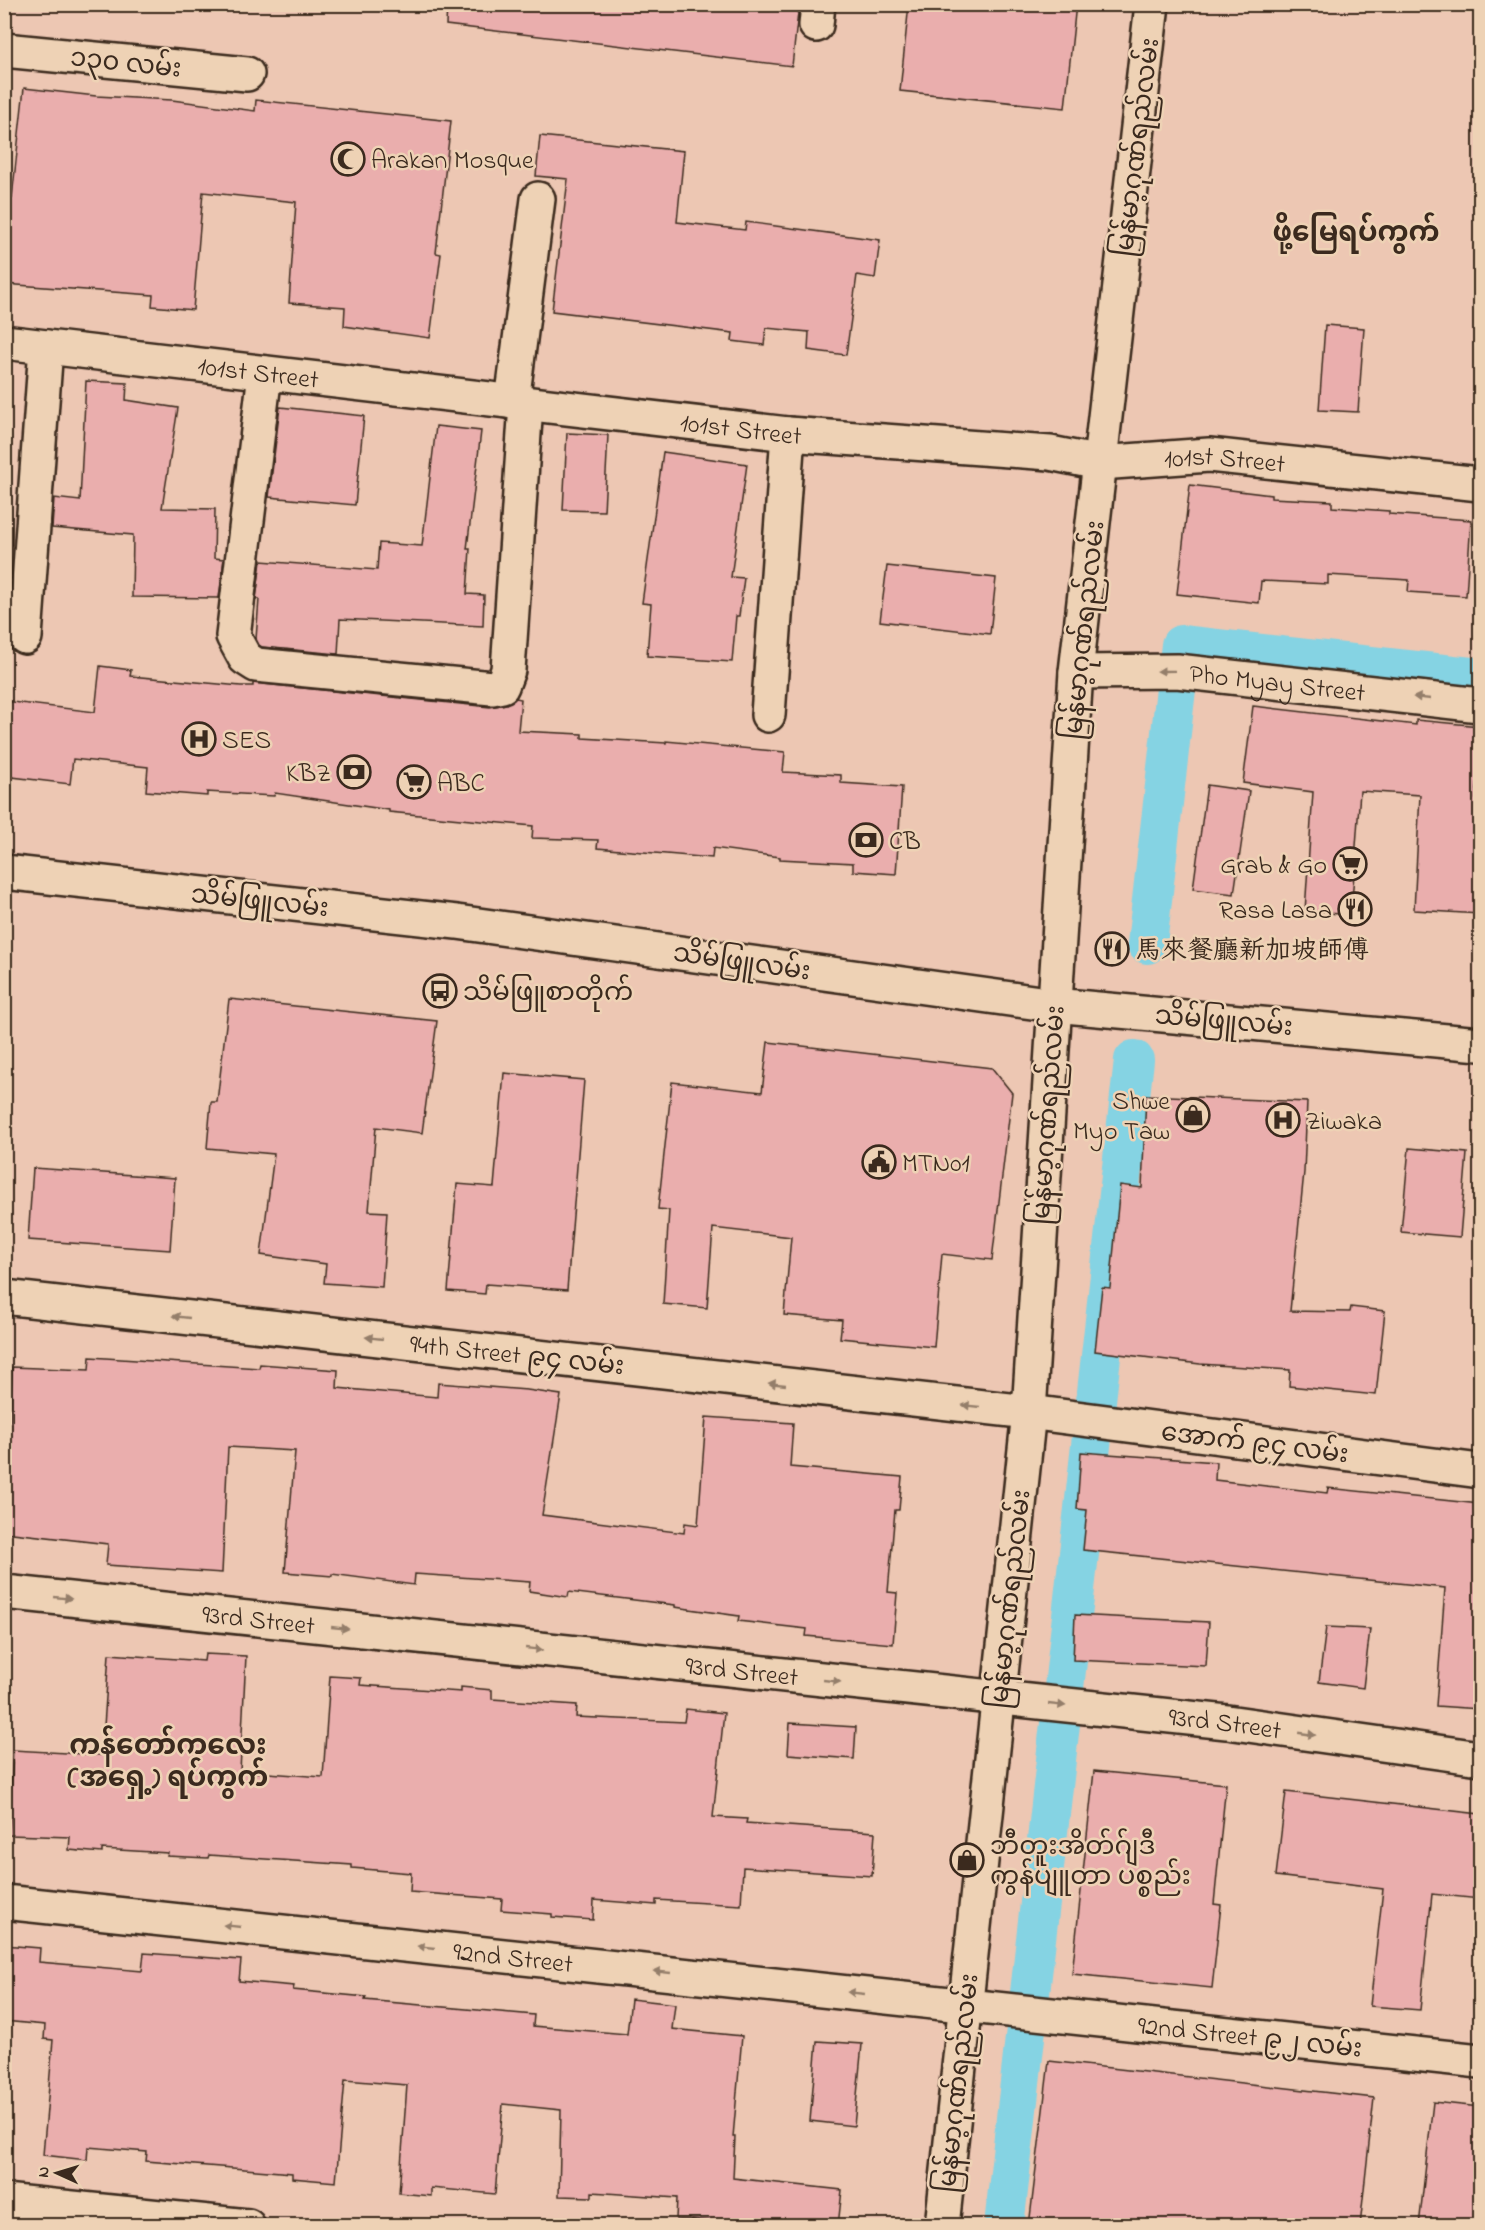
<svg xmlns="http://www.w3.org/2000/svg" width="1485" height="2230" viewBox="0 0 1485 2230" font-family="'Indie Flower','LXGW WenKai TC','Noto Sans Myanmar',sans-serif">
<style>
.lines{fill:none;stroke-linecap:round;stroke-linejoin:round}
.canal{stroke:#85d3e3;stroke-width:40}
.building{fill:#eaaead;stroke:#3b2a1e;stroke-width:1.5}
.street-casing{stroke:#3b2a1e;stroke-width:38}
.secondary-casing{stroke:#3b2a1e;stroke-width:38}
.primary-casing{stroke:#3b2a1e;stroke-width:38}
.street{stroke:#eed2b5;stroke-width:33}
.secondary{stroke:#eed2b5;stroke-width:33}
.primary{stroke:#eed2b5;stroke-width:33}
.oneway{fill:#947e6a}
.labels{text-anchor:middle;stroke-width:5;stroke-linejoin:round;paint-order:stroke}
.street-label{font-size:26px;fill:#3b2a1e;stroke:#eed2b5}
.poi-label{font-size:26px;fill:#3b2a1e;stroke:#eed2b5;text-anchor:start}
.quarter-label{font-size:28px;font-weight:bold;fill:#3b2a1e;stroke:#eed2b5}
</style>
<rect width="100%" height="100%" fill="#edc7b3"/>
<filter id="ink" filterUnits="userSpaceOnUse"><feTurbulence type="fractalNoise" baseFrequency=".0167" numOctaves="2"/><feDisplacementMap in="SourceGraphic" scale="12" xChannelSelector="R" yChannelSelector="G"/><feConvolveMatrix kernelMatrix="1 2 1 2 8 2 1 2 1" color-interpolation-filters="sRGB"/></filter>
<g filter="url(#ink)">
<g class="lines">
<path class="canal" d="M 1147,944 L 1181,645 L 1480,678
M 1004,2226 L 1134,1060"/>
</g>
<path class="building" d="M 447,4 L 799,4 L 792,66 L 446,25 Z
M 909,4 L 1076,4 L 1065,108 L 900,91 Z
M 24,88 L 96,96 L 172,100 L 255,111 L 256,100 L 451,121 L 436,253 L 441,254 L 430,338 L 344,326 L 345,307 L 289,303 L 296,202 L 203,192 L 193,310 L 152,306 L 153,295 L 4,284 L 4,197 L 12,198 Z
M 540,136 L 684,151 L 677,222 L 745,230 L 746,222 L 880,240 L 875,278 L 857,275 L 846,355 L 808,350 L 809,332 L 766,328 L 764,345 L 732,341 L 733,333 L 552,311 L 568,179 L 536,176 Z
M 1325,325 L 1364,328 L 1358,412 L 1319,410 Z
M 86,381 L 127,383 L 126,400 L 178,408 L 162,508 L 215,509 L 214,558 L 224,559 L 219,598 L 132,597 L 133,535 L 52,528 L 54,498 L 80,501 Z
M 280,407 L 364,416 L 355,505 L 269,497 Z
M 436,426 L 481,431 L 467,549 L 470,549 L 467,594 L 484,595 L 483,626 L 340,619 L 338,654 L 262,647 L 259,645 L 256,639 L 259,599 L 256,599 L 261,561 L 377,570 L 379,543 L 422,546 Z
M 567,433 L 608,435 L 604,511 L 563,510 Z
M 663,452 L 747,464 L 731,577 L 744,578 L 739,616 L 736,616 L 732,662 L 647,656 L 651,604 L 642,603 Z
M 1190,485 L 1271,495 L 1271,498 L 1332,501 L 1332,507 L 1389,511 L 1389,514 L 1471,520 L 1466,596 L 1408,592 L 1409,580 L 1328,575 L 1328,584 L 1261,581 L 1259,603 L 1177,594 Z
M 887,566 L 996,578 L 990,634 L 880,621 Z
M 100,666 L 131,670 L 130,676 L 241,686 L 253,686 L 253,683 L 490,707 L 506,704 L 516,698 L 521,699 L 518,731 L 582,734 L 582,738 L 666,743 L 666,741 L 785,752 L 783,772 L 841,775 L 841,783 L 902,787 L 896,874 L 853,871 L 853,863 L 780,859 L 780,857 L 713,848 L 712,858 L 597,848 L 598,840 L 532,838 L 533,826 L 389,812 L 389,810 L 275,793 L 274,796 L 207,792 L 207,796 L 146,791 L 148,767 L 73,759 L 70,784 L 4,776 L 4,701 L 95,712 Z
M 1253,706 L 1416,725 L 1416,720 L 1480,726 L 1480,752 L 1476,799 L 1480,800 L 1480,914 L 1414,910 L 1420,795 L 1360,791 L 1351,915 L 1305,911 L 1313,792 L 1243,783 Z
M 1207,785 L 1249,791 L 1234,894 L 1193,889 Z
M 229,999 L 437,1021 L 422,1133 L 376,1127 L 369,1211 L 387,1212 L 382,1287 L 324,1283 L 326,1264 L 261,1255 L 274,1154 L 207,1148 L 211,1102 L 217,1102 Z
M 768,1042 L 992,1068 L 1012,1093 L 992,1260 L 942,1254 L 934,1347 L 840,1338 L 842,1320 L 784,1315 L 791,1237 L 713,1228 L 707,1308 L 663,1304 L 669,1210 L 658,1209 L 672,1082 L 762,1092 Z
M 504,1073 L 584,1080 L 567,1290 L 486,1284 L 485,1294 L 448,1291 L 457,1184 L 494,1187 Z
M 1146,1095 L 1307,1102 L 1304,1172 L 1290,1311 L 1350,1312 L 1351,1307 L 1385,1311 L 1376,1395 L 1289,1386 L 1290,1370 L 1200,1364 L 1095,1351 L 1102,1287 L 1110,1288 L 1120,1185 L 1142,1188 Z
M 1409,1148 L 1467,1153 L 1460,1237 L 1401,1232 Z
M 33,1168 L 175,1178 L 170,1250 L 28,1240 Z
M 90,1357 L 259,1368 L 260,1364 L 338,1370 L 337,1388 L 437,1397 L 438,1383 L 527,1390 L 561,1395 L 542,1515 L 684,1533 L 685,1523 L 698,1525 L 706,1417 L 793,1423 L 790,1467 L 902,1477 L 899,1510 L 895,1510 L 888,1592 L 897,1593 L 893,1644 L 806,1636 L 807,1629 L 738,1621 L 739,1616 L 675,1607 L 675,1605 L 569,1592 L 568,1597 L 529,1591 L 530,1582 L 415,1574 L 414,1585 L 332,1574 L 332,1576 L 285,1572 L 295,1451 L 228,1447 L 222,1573 L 106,1565 L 108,1544 L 4,1532 L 4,1456 L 9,1457 L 12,1367 L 89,1370 Z
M 1081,1452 L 1216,1462 L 1215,1480 L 1327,1493 L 1328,1488 L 1480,1504 L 1480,1709 L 1436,1706 L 1445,1588 L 1083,1550 L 1087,1510 L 1077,1509 Z
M 1075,1615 L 1209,1622 L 1206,1666 L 1073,1660 Z
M 1326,1627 L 1370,1629 L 1363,1688 L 1319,1682 Z
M 109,1654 L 204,1661 L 205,1654 L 246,1656 L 240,1771 L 323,1777 L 330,1676 L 361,1678 L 360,1685 L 461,1692 L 461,1687 L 492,1690 L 492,1699 L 577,1705 L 576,1717 L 684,1722 L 686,1709 L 724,1713 L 713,1817 L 747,1819 L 746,1823 L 875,1832 L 872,1876 L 743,1867 L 741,1905 L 656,1900 L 656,1905 L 594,1900 L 593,1920 L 552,1917 L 552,1914 L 501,1910 L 502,1899 L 410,1892 L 411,1873 L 352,1868 L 352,1865 L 209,1855 L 208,1858 L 167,1856 L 168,1853 L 102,1849 L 102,1853 L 69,1850 L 70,1837 L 9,1835 L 13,1750 L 102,1755 Z
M 790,1723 L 856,1727 L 854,1759 L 788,1754 Z
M 1094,1771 L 1226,1784 L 1214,1904 L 1221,1905 L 1212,1988 L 1072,1974 Z
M 1286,1792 L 1480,1814 L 1480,1899 L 1432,1894 L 1420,2010 L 1370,2006 L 1383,1889 L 1276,1876 Z
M 4,1945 L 40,1948 L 39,1962 L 142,1971 L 144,1953 L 241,1960 L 239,1981 L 294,1986 L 293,1990 L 366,1997 L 365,2000 L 534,2015 L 533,2026 L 627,2034 L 631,1999 L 675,2004 L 672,2029 L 742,2036 L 733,2137 L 735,2137 L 733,2178 L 842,2190 L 838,2226 L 762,2226 L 762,2223 L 676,2219 L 677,2198 L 592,2192 L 592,2197 L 559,2196 L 561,2110 L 503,2104 L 495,2194 L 431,2188 L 431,2196 L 399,2193 L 407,2085 L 345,2080 L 336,2182 L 292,2178 L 292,2173 L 146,2161 L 147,2152 L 88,2147 L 87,2160 L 43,2155 L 53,2040 L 44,2039 L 45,2025 L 4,2021 Z
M 817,2041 L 862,2044 L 854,2126 L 810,2121 Z
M 1049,2061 L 1374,2098 L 1360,2226 L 1029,2226 Z
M 1433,2102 L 1480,2107 L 1480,2226 L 1419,2226 Z"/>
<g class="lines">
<defs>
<g id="street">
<path d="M 816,25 L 818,4"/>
<path d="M 4,50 L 247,74"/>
<path id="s1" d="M 4,342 L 788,434 L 1050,453 L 1100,463 L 1209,455 L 1480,484"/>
<path d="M 265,373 L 233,636 L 245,658 L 256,665 L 492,688 L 502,686 L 508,670 L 526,404"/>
<path d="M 512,402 L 538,199"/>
<path d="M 25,637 L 46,347"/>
<path id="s2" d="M 1076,672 L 1177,671 L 1480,705"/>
<path d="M 768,715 L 788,434"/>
<path d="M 4,1297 L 1029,1412 L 1480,1471"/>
<path id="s3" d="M 4,1592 L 1227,1722 L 1480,1758"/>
<path id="s4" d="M 4,1902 L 1480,2061"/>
<path d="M 4,2201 L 248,2226"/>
</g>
<path id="secondary" d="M 942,2226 L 1029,1412 L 1076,672 L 1152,4"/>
<path id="primary" d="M 4,872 L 457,922 L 1054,1005 L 1480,1044"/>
</defs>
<use href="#street" class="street-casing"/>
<use href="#secondary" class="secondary-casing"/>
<use href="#primary" class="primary-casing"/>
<use href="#street" class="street"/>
<use href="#secondary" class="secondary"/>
<use href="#primary" class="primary"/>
</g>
<defs><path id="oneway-solid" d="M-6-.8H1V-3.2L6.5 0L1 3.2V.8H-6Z" transform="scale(1.5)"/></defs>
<g class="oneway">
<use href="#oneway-solid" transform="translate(1166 671) rotate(179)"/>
<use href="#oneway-solid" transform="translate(1422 698) rotate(-174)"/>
<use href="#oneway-solid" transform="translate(181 1317) rotate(-174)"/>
<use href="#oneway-solid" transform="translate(374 1338) rotate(-174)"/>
<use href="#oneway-solid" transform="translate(777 1384) rotate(-174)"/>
<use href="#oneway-solid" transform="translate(971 1406) rotate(-174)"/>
<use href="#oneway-solid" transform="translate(63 1598) rotate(6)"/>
<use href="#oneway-solid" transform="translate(340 1628) rotate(6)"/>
<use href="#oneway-solid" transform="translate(534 1649) rotate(6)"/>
<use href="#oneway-solid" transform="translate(832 1681) rotate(6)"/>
<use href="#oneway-solid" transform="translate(1057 1705) rotate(6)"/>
<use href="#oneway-solid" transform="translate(1307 1734) rotate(8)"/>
<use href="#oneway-solid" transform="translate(232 1926) rotate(-174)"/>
<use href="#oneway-solid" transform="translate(426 1947) rotate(-174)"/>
<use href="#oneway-solid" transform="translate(662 1972) rotate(-174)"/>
<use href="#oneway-solid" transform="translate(856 1993) rotate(-174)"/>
</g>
</g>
<defs>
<symbol id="mosque-ring" viewBox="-11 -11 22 22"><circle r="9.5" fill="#eed2b5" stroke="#3b2a1e" stroke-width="1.5"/><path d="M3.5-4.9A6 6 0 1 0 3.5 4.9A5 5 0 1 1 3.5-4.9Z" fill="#3b2a1e"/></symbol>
<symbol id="hospital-ring" viewBox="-11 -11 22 22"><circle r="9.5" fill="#eed2b5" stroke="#3b2a1e" stroke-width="1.5"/><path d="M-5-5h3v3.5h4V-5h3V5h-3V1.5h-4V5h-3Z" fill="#3b2a1e"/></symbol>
<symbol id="bank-ring" viewBox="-11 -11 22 22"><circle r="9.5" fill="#eed2b5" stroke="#3b2a1e" stroke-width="1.5"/><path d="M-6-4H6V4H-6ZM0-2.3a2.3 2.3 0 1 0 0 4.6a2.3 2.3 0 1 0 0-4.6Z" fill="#3b2a1e"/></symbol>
<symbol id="supermarket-ring" viewBox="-11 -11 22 22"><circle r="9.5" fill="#eed2b5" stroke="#3b2a1e" stroke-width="1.5"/><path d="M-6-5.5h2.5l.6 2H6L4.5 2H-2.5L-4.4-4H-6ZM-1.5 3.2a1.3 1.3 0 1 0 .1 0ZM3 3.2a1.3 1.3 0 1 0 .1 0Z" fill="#3b2a1e"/></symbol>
<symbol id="restaurant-ring" viewBox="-11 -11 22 22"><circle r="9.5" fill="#eed2b5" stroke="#3b2a1e" stroke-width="1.5"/><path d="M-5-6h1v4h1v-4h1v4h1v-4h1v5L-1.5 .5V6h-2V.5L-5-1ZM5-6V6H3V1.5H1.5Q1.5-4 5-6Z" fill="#3b2a1e"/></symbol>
<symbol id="bus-ring" viewBox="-11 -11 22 22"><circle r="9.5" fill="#eed2b5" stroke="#3b2a1e" stroke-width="1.5"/><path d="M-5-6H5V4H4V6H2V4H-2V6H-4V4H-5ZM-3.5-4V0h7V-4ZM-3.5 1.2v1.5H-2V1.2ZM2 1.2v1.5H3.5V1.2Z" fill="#3b2a1e"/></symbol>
<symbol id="shop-ring" viewBox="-11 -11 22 22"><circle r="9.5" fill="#eed2b5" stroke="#3b2a1e" stroke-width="1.5"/><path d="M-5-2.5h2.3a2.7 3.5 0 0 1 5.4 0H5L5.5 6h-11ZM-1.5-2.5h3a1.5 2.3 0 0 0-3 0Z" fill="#3b2a1e"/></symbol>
<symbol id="civic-ring" viewBox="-11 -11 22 22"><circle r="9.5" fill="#eed2b5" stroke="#3b2a1e" stroke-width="1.5"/><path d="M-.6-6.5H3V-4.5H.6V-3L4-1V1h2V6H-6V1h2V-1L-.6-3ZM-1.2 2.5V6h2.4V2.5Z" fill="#3b2a1e"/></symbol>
</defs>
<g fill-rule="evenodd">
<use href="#mosque-ring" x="329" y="140" width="38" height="38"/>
<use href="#hospital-ring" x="180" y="720" width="38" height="38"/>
<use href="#bank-ring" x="335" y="753" width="38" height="38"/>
<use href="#supermarket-ring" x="395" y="763" width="38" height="38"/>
<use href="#bank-ring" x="847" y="821" width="38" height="38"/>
<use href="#supermarket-ring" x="1331" y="845" width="38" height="38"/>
<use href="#restaurant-ring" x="1336" y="890" width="38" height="38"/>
<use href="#restaurant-ring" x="1093" y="930" width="38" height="38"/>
<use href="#bus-ring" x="421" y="972" width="38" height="38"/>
<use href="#shop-ring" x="1174" y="1096" width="38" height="38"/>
<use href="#hospital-ring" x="1264" y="1101" width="38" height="38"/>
<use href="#civic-ring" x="860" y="1143" width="38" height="38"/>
<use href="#shop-ring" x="948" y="1841" width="38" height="38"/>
</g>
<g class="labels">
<g class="street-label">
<text transform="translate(126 62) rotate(6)" y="9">၁၃၀ လမ်း</text>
<text transform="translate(1136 147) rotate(-83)" y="9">မြန်မာ့ဂုဏ်ရည်လမ်း</text>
<text dy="9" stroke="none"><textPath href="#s1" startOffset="256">101st Street</textPath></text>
<text dy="9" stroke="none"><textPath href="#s1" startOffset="742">101st Street</textPath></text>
<text dy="9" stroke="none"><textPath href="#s1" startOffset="1228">101st Street</textPath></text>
<text transform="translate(1083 630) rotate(-84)" y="9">မြန်မာ့ဂုဏ်ရည်လမ်း</text>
<text dy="9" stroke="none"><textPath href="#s2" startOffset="202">Pho Myay Street</textPath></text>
<text transform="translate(260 900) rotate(6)" y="9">သိမ်ဖြူလမ်း</text>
<text transform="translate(742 961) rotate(8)" y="9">သိမ်ဖြူလမ်း</text>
<text transform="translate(1224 1020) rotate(5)" y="9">သိမ်ဖြူလမ်း</text>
<text transform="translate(1047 1115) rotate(-86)" y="9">မြန်မာ့ဂုဏ်ရည်လမ်း</text>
<text transform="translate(517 1354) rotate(6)" y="9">94th Street ၉၄ လမ်း</text>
<text transform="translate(1255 1442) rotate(7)" y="9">အောက် ၉၄ လမ်း</text>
<text transform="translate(1009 1599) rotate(-84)" y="9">မြန်မာ့ဂုဏ်ရည်လမ်း</text>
<text dy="9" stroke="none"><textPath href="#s3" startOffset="256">93rd Street</textPath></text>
<text dy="9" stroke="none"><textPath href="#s3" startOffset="742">93rd Street</textPath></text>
<text dy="9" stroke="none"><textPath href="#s3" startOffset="1228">93rd Street</textPath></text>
<text dy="9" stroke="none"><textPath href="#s4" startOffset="512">92nd Street</textPath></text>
<text transform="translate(1250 2036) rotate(6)" y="9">92nd Street ၉၂ လမ်း</text>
<text transform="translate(957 2083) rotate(-84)" y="9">မြန်မာ့ဂုဏ်ရည်လမ်း</text>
</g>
<g class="poi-label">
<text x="371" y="168">Arakan Mosque</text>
<text x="222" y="748">SES</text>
<text x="331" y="781" text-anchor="end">KBZ</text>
<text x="437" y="791">ABC</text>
<text x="889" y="849">CB</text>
<text x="1327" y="873" text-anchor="end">Grab &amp; Go</text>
<text x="1332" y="918" text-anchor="end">Rasa Lasa</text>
<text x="1135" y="958">馬來餐廳新加坡師傅</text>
<text x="463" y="1000">သိမ်ဖြူစာတိုက်</text>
<text x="1170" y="1109" text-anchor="end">Shwe<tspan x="1170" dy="30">Myo Taw</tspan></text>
<text x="1306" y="1129">Ziwaka</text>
<text x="902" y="1171">MTN01</text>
<text x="990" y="1854">ဘီတူးအိတ်ဂ်ျဒီ<tspan x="990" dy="30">ကွန်ပျူတာ ပစ္စည်း</tspan></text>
</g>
<g class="quarter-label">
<text x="1356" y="241">ဖို့မြေရပ်ကွက်</text>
<text x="168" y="1754">ကန်တော်ကလေး<tspan x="168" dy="32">(အရှေ့) ရပ်ကွက်</tspan></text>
</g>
</g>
<rect width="1485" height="2230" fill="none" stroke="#eed2b5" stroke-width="24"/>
<rect x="12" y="12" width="1461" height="2206" fill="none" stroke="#3b2a1e" stroke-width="2" filter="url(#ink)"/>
<g transform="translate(57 2173) rotate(274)" stroke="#eed2b5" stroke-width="4.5" paint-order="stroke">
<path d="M0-4.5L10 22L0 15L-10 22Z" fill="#3b2a1e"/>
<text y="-9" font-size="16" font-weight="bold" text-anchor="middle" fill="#3b2a1e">N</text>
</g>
</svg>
